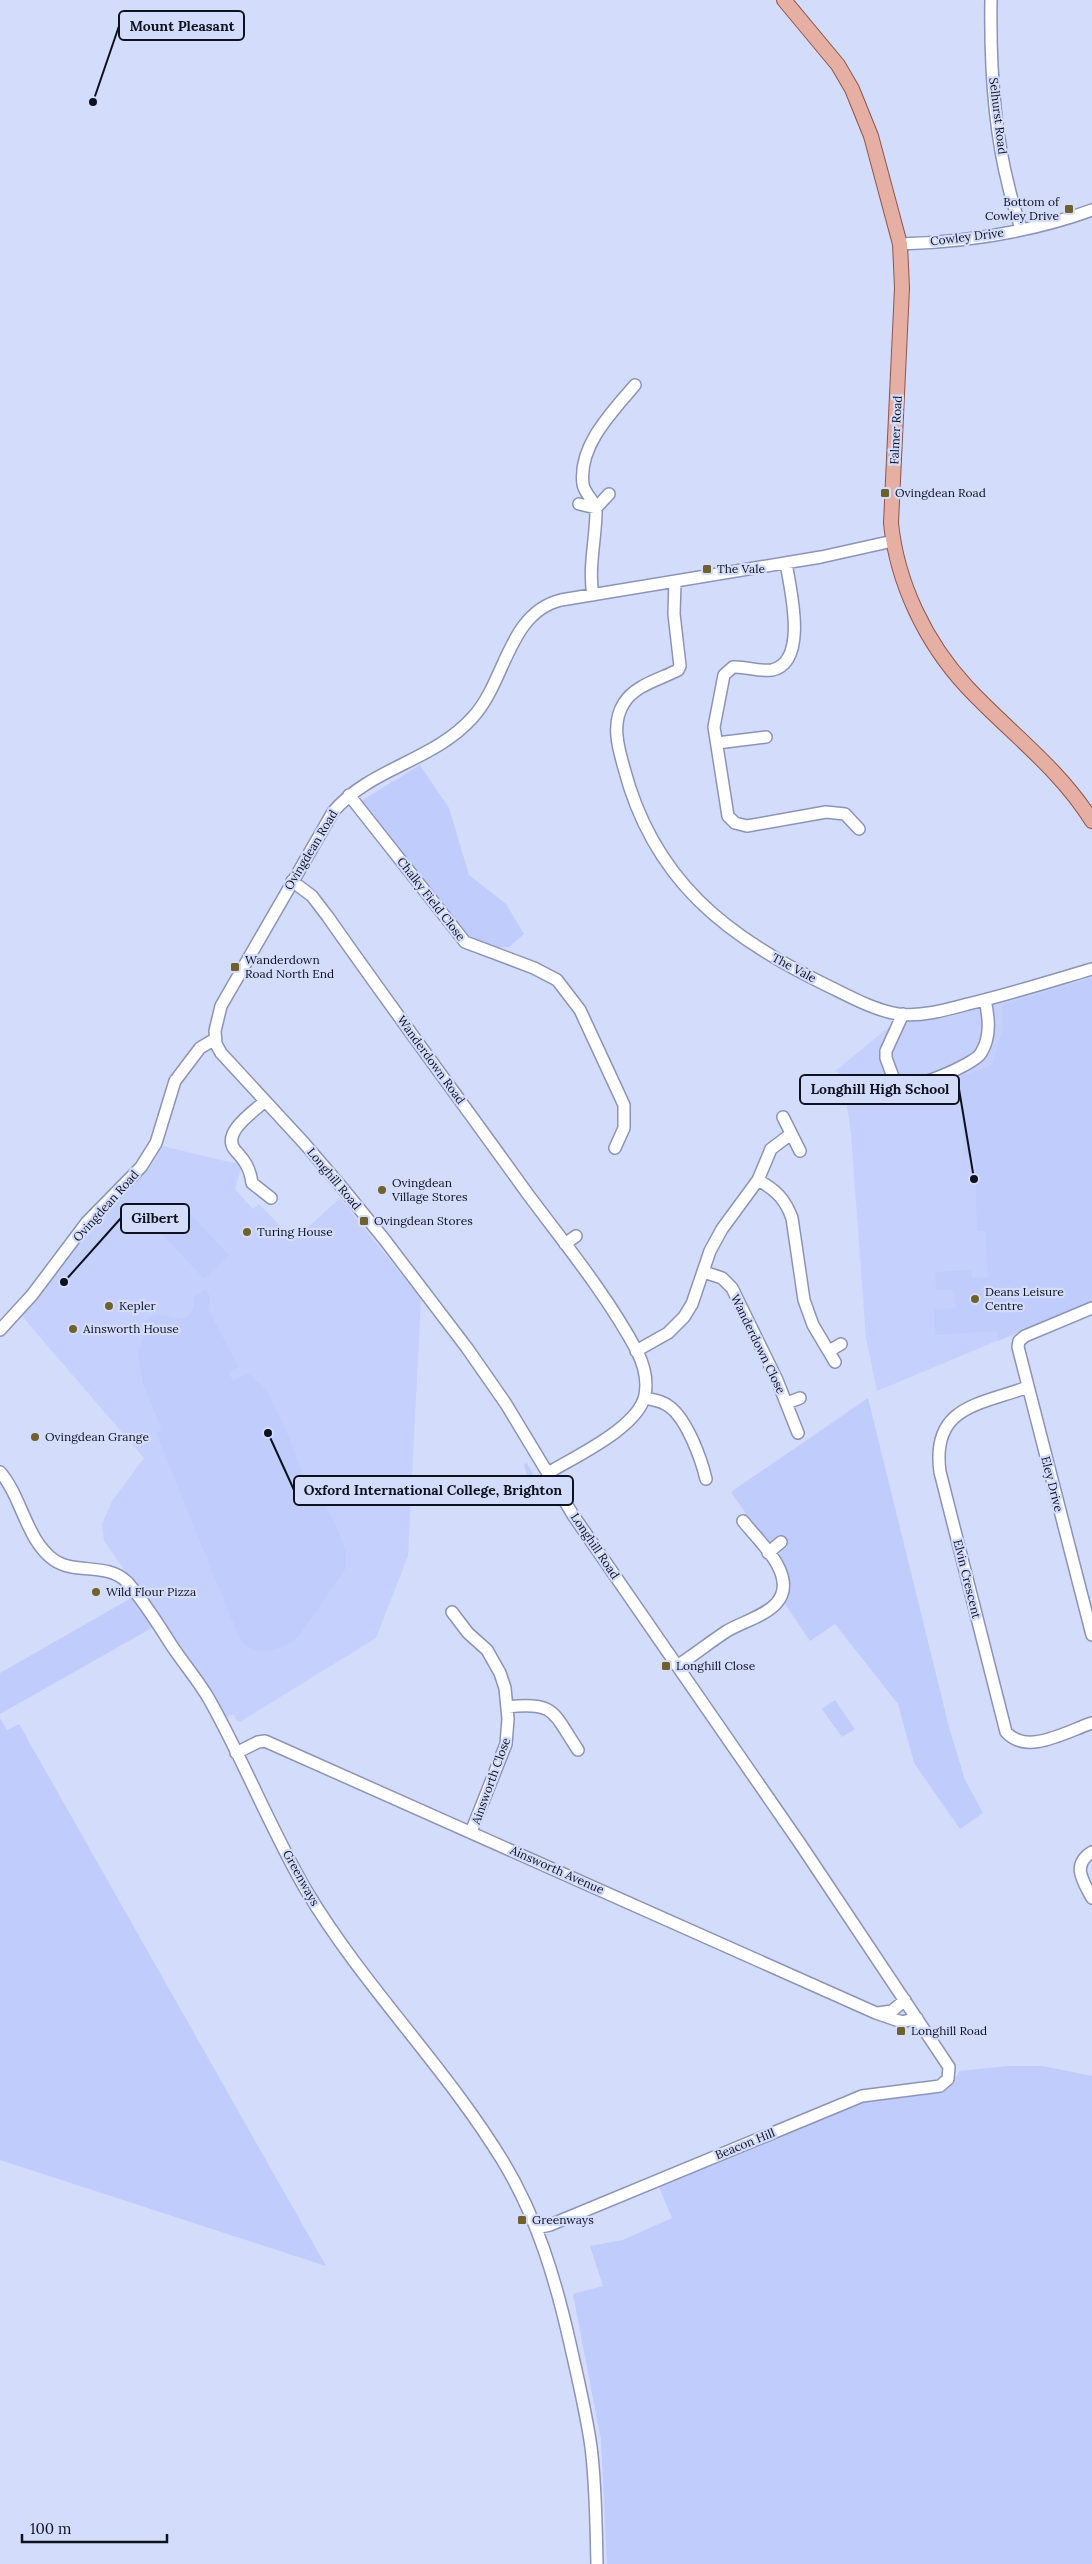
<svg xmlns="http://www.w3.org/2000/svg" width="1092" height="2564" viewBox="0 0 1092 2564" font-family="Lora,serif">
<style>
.built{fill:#c5d0fd}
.green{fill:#c0ccfb}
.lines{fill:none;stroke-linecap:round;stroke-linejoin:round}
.minor-casing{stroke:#8b94b7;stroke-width:14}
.major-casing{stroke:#8f554c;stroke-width:16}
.minor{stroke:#fff;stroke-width:11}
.major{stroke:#e5afa3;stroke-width:14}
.poi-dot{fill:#6f602e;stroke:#d4dcfb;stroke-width:2}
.labels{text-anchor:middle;stroke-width:4.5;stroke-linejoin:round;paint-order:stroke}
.street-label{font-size:12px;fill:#0e111e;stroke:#d4dcfb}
.poi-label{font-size:12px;fill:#0e111e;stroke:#d4dcfb;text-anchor:start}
.leader{fill:none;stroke:#0e111e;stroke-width:2}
.callout-dot{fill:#0e111e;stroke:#d4dcfb;stroke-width:2}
.callout{fill:#d4dcfb;stroke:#0e111e;stroke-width:2}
.callout-label{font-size:14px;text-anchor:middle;font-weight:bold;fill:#0e111e}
</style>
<rect width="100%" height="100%" fill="#d4dcfb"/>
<path class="built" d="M 1092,977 L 1092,1301 L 877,1391 L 866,1338 L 851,1134 L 846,1099 L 838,1071 L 834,1072 L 894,1023 L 943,1018 Z
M 162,1146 L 242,1165 L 235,1189 L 253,1209 L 259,1204 L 294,1240 L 340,1198 L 421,1299 L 408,1556 L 376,1638 L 240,1722 L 236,1720 L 234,1715 L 229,1715 L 229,1718 L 224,1715 L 210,1691 L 104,1541 L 102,1524 L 112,1501 L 144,1458 L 21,1315 L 83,1237 L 115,1204 L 113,1202 L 154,1161 Z"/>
<path class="green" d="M 420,765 L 449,808 L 469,875 L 506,904 L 524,934 L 509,947 L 487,948 L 463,933 L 361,801 Z
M 1092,978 L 1092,1301 L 998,1341 L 997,1331 L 935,1335 L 934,1310 L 956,1308 L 954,1290 L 936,1290 L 935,1272 L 971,1270 L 972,1278 L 988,1277 L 985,1231 L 977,1231 L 975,1162 L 964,1151 L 960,1077 L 992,1065 L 1003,1028 L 1002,1005 Z
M 186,1210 L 229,1255 L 204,1279 L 161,1233 Z
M 206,1289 L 210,1297 L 208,1309 L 238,1366 L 229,1373 L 233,1381 L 248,1373 L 267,1391 L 285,1428 L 303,1473 L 314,1483 L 338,1530 L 346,1552 L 345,1570 L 298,1637 C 282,1651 252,1659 239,1637 L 156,1433 L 162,1430 L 143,1384 L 138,1354 L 144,1334 L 137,1332 C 160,1292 178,1339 194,1307 L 193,1298 Z
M 868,1398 L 949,1727 L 965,1780 L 983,1813 L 960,1829 L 914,1763 L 898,1704 L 835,1624 L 810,1641 L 785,1604 L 787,1594 L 779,1557 L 780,1552 L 787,1546 L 780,1536 L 770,1542 L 766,1542 L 731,1492 Z
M 527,1463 L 543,1493 L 532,1500 L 520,1482 L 522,1477 L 527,1475 L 524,1465 Z
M 133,1597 L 154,1626 L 150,1629 L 0,1714 L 0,1673 Z
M 835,1700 L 855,1729 L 842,1737 L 822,1709 Z
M 0,1718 L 7,1730 L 19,1724 L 326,2266 L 0,2160 Z
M 1007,2066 L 1043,2066 L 1092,2076 L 1092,2564 L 607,2564 L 601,2440 L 573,2294 L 603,2286 L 590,2246 L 623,2240 L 672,2218 L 658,2185 L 872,2098 L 947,2090 L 960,2071 Z"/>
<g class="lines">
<defs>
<path id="minor" d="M 991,0 C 990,62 993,127 1009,188 C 1012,202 1017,215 1021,229
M 900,244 C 963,242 1032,232 1092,210
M 579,504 L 596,508 L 609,494
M 786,563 C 790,588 809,662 772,670 C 759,672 745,666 733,667 L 724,675 L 714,727 L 728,816 L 735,823 L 747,826 L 826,812 L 845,814 L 859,829
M 675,581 L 674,614 L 680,666 L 678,670 C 661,679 635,685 624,703 C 611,723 618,747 624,768 C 653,879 725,936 824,984 C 847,995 873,1010 898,1014 C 921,1017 946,1010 968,1004 C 1010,994 1051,981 1092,969
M 593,595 C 588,568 596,538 596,511 C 596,501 584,494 583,484 C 578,446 612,412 635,385
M 717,743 L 766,737
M 349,795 L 465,942 L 534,968 L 557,980 L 580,1010 L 624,1105 L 624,1128 L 615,1148
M 292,881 L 312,896 L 328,917 C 393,1010 461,1101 527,1193 C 565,1244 607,1295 637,1351 C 644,1365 648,1379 645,1395 C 639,1427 576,1456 548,1473
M 903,1014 L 886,1051 L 886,1058 L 896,1085 C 907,1093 974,1065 981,1053 C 991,1037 989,1018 985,1000
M 264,1102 C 253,1112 221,1133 235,1150 C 245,1161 250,1168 252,1183 L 271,1198
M 783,1117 L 800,1151
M 758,1180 C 776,1190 785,1199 792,1218 L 804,1300 L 813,1325 L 835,1362
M 565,1244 L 576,1236
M 704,1272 L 722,1278 L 732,1288 L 777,1380 L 798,1433
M 1092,1308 L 1025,1336 L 1019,1341 L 1018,1347 L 1092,1635
M 0,1330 L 32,1295 L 87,1222 L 141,1167 L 156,1143 L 175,1081 L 200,1048 L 215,1039
M 636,1351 L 668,1333 L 684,1317 L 692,1304 L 710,1251 L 722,1229 L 758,1180 L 771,1149 L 791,1134
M 829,1351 L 841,1344
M 1028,1387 C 979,1405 931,1406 940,1472 L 1006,1732 C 1027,1756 1067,1731 1092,1723
M 645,1398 C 654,1400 663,1401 670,1407 C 687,1420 701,1458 706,1479
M 787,1403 L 800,1398
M 0,1472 C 22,1497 26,1540 54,1560 C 76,1575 107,1562 127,1582 C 144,1601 158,1624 172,1646 C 184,1664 198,1680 209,1699 C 244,1761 270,1828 306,1890 C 364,1987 446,2067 504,2163 C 537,2218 555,2278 569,2339 C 577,2375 586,2411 591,2447 C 596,2486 596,2525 597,2564
M 768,1553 L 781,1542
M 452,1612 L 468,1633 L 487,1650 L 500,1673 L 505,1688 L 508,1719 L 506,1744 L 471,1832
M 677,1666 C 694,1655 710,1642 727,1631 C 750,1617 800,1609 778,1566 C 770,1550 754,1535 743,1521
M 507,1707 C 556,1701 553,1713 578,1750
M 236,1753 L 258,1742 L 265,1741 L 876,2013 L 902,2022 L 917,2018
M 1092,1852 C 1071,1865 1083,1881 1092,1898
M 878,2013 L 892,2011 L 905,2000
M 536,2228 L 550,2225 L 862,2096 L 940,2086 L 948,2079 L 949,2067 L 801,1845 L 573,1515 L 506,1404 L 467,1348 L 384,1239 L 340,1185 L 304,1143 L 221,1053 L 216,1044 L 215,1031 L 221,1006 L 333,812 C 371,767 433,762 473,717 C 506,681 508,613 561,600 L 821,557 L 893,541"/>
<path id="major" d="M 784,0 L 838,65 L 852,89 L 871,136 L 900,244 L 902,288 L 891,523 C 897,583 926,643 967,687 C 1009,732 1059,768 1092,821"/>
</defs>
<use href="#minor" class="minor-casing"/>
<use href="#major" class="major-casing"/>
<use href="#minor" class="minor"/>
<use href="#major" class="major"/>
</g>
<g class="poi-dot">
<rect x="1064" y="204" width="10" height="10" rx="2.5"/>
<rect x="880" y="488" width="10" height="10" rx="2.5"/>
<rect x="702" y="564" width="10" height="10" rx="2.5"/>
<rect x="230" y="962" width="10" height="10" rx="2.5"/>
<circle cx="382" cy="1190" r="5"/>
<rect x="359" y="1216" width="10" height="10" rx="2.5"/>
<circle cx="247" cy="1232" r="5"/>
<circle cx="975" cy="1299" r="5"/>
<circle cx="109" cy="1306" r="5"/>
<circle cx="73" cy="1329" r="5"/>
<circle cx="35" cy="1437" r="5"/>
<circle cx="96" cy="1592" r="5"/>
<rect x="661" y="1661" width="10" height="10" rx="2.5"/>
<rect x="896" y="2026" width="10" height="10" rx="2.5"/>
<rect x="517" y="2215" width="10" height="10" rx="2.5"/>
</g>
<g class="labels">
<g class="street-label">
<text transform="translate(998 116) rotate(83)" y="4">Selhurst Road</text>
<text transform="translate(967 237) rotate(-7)" y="4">Cowley Drive</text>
<text transform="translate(896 430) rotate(-87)" y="4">Falmer Road</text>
<text transform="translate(311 850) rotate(-59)" y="4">Ovingdean Road</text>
<text transform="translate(431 899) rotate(52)" y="4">Chalky Field Close</text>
<text transform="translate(794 968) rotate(28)" y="4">The Vale</text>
<text transform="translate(431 1060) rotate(54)" y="4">Wanderdown Road</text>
<text transform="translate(334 1179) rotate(50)" y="4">Longhill Road</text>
<text transform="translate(106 1206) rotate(-48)" y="4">Ovingdean Road</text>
<text transform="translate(758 1344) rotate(64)" y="4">Wanderdown Close</text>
<text transform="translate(1052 1484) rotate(76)" y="4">Eley Drive</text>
<text transform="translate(595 1546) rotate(56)" y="4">Longhill Road</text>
<text transform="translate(967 1579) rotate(76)" y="4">Elvin Crescent</text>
<text transform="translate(491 1781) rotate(-70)" y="4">Ainsworth Close</text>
<text transform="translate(557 1870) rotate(24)" y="4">Ainsworth Avenue</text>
<text transform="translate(301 1878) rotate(61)" y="4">Greenways</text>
<text transform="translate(745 2144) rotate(-22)" y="4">Beacon Hill</text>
</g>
<g class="poi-label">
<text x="1059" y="206" text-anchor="end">Bottom of<tspan x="1059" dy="14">Cowley Drive</tspan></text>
<text x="895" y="497">Ovingdean Road</text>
<text x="717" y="573">The Vale</text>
<text x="245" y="964">Wanderdown<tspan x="245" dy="14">Road North End</tspan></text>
<text x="392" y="1187">Ovingdean<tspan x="392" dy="14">Village Stores</tspan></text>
<text x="374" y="1225">Ovingdean Stores</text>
<text x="257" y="1236">Turing House</text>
<text x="985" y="1296">Deans Leisure<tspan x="985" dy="14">Centre</tspan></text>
<text x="119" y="1310">Kepler</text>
<text x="83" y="1333">Ainsworth House</text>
<text x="45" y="1441">Ovingdean Grange</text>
<text x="106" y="1596">Wild Flour Pizza</text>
<text x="676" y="1670">Longhill Close</text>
<text x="911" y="2035">Longhill Road</text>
<text x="532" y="2224">Greenways</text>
</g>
</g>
<path class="leader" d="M93 102L119 26M974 1179L959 1089M64 1282L121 1218M268 1433L294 1490"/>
<g class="callout-dot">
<circle cx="93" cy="102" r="5"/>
<circle cx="974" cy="1179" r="5"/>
<circle cx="64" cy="1282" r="5"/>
<circle cx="268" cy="1433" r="5"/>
</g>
<g class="callout">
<rect x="119" y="11" width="125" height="29" rx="5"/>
<rect x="800" y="1075" width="159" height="29" rx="5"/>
<rect x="121" y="1204" width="68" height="29" rx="5"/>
<rect x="294" y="1476" width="279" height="29" rx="5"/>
</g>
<g class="callout-label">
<text x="182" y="31">Mount Pleasant</text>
<text x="880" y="1094">Longhill High School</text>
<text x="155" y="1223">Gilbert</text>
<text x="433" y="1495">Oxford International College, Brighton</text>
</g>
<path d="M22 2534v8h145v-8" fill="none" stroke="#0e111e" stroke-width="2.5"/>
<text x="30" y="2534" font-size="15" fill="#0e111e" stroke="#d4dcfb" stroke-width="4" paint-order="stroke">100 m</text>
</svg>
